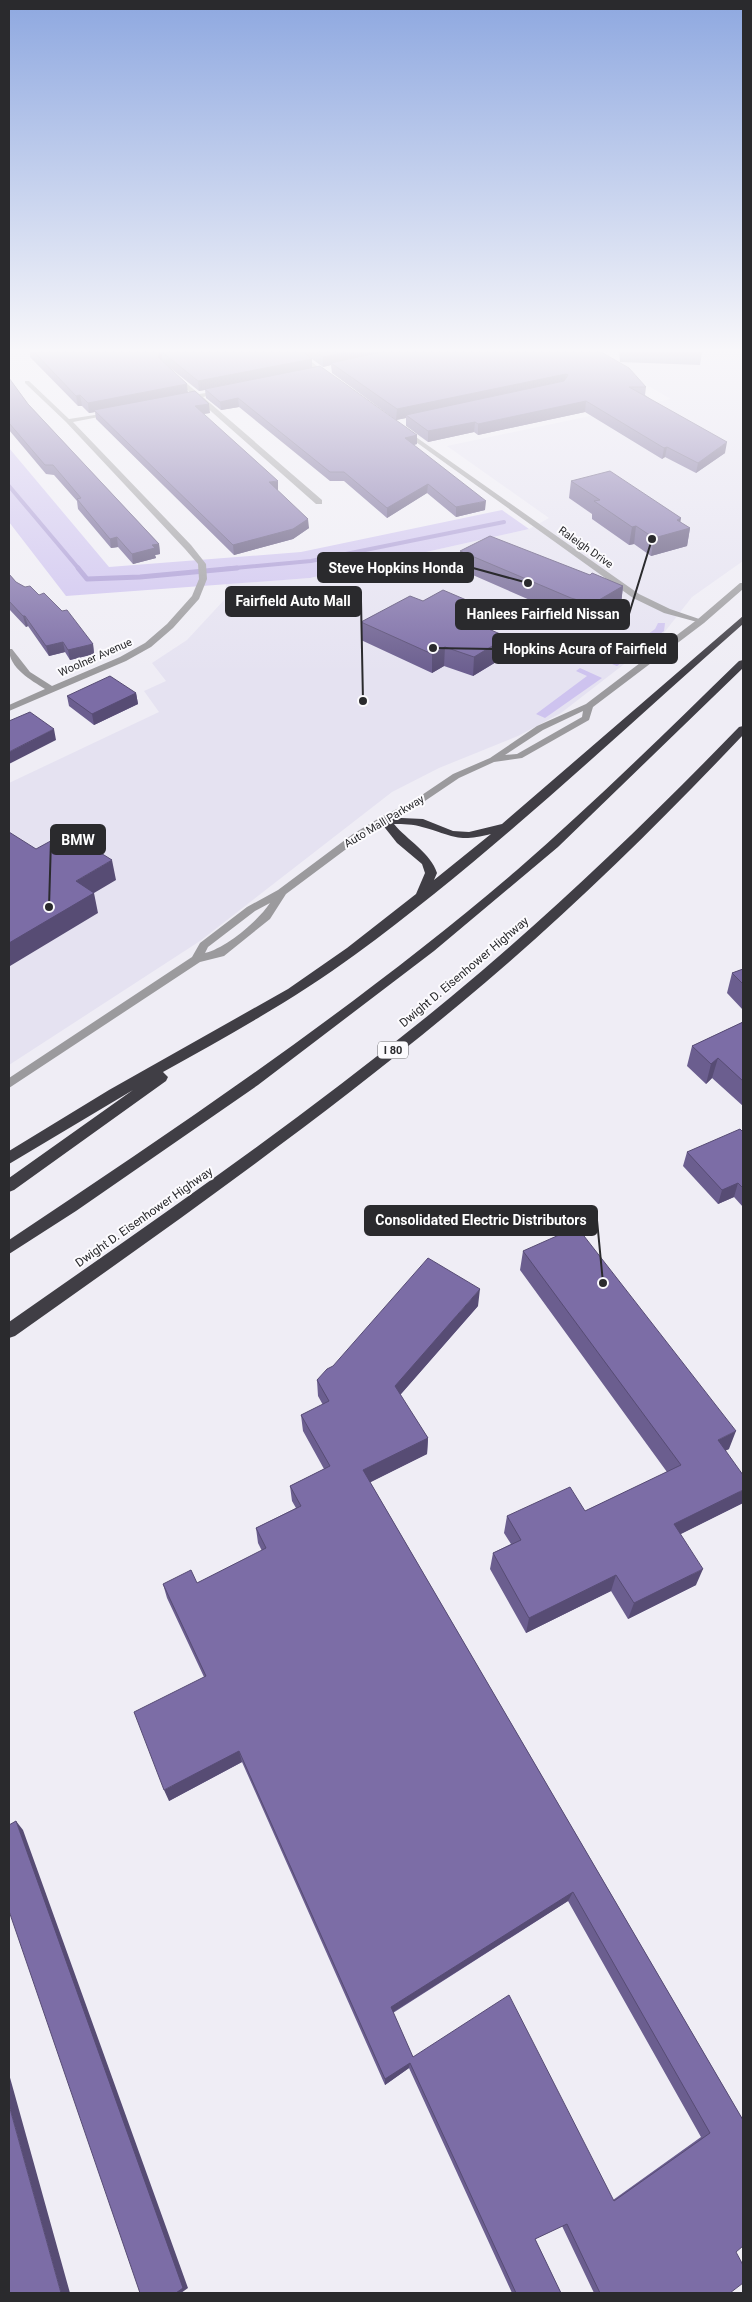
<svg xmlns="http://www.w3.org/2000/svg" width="752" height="2302" viewBox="0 0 752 2302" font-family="Roboto,sans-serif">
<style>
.built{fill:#e5e2f1}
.green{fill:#cec3ef}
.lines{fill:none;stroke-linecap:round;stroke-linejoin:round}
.stream-far1{stroke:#a797d3;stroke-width:4}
.stream{stroke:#a797d3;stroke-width:5}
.minor{fill:#9b9a9d;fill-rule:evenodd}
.tertiary{fill:#9b9a9d;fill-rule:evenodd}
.motorway{fill:#403e45;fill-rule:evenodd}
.wall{fill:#6b5e8f;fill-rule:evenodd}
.shaded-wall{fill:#574c74}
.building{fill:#7c6da6;stroke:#574c74;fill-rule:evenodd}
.labels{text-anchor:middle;stroke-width:4;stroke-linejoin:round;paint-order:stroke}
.far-street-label{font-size:11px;fill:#2a2a2d;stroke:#fcfbfe}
.shield{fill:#fcfbfe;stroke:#69696c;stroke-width:1}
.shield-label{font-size:11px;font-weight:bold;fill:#2a2a2d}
.street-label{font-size:12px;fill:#2a2a2d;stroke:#fcfbfe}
.leader{fill:none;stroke:#2a2a2d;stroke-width:2}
.callout-dot{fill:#2a2a2d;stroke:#fcfbfe;stroke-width:2}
.callout{fill:#2a2a2d;stroke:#2a2a2d;stroke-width:2}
.callout-label{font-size:14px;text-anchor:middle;font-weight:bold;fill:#fff}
</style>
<rect width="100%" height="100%" fill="#efedf5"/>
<path class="built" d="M 589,352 L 743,352 L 743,561 L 692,597 L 663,634 L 561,713 L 518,736 L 439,768 L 392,792 L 200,941 L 9,1065 L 9,783 L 159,712 L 144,691 L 166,681 L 152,663 L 187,640 L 225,599 L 226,584 L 310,578 L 529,529 L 549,518 L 447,446 L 671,399 Z"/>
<path class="green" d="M 9,448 L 109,567 L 301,552 L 502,510 L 529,529 L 310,578 L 66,596 L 9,522 Z
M 658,623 L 665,623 L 664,631 L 617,666 L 597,658 L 609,662 L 655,629 Z
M 580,668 L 602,678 L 545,718 L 536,714 L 587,676 L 576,671 Z"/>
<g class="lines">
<path class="stream-far1" d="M 9,486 L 79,569
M 224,569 L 311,561 L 504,522"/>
<path class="stream" d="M 78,568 L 87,579 L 140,577 L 237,568"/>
<path class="minor" d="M 292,352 L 299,352 L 331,377 L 326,378 Z
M 174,376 L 178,376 L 199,394 L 225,390 L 225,392 L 203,397 L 322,500 L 322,504 L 316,504 L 196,398 L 181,400 L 181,398 L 193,395 L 174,378 Z
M 25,381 L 29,381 L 69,419 L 114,412 L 114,414 L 73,422 L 191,545 L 206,564 L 207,579 L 199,599 L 173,628 L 151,647 L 126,661 L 9,711 L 9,705 L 45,689 C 31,680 9,668 9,649 L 12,649 L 30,672 L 52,686 L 120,657 L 145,643 L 167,624 L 192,596 L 199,579 L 198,564 L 185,549 L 66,422 L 25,383 Z
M 402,430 L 406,430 L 639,594 L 670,609 L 705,621 L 701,623 L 664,613 L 633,598 L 402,432 Z"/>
<path class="tertiary" d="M 740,583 L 743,583 L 743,589 L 704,623 L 593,707 L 589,720 L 522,758 L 494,762 L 459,778 L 419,805 L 387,821 L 361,838 L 286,894 L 270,919 L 224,956 L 200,962 L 9,1088 L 9,1078 L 192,957 L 200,943 L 247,907 L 278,890 L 353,834 L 381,817 L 413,801 L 453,774 L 490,758 L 537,726 L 586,704 L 698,619 ZM 583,711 L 582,717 L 517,754 L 505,755 L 543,730 ZM 270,903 C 258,921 226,948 205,953 L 208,947 L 255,911 Z"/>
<path class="motorway" d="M 743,616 L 743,624 C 616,736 492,854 356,954 C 295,999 229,1035 163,1072 L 168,1077 L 166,1081 L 14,1190 L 9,1192 L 9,1178 L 133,1090 L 9,1164 L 9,1151 L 109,1090 L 288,989 L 347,948 L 416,894 L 425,873 L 422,864 L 397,843 L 378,819 L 380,817 L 423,819 L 453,831 L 469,832 L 502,824 ZM 394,824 C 403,824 413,824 422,827 C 453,835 456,843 491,834 L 434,880 L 437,873 C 431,853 407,840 394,824 Z
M 743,660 L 743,668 L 558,847 L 434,951 L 258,1085 L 76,1211 L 9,1254 L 9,1240 C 183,1124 358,1006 517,870 C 594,803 666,732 739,661 Z
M 743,726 L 743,735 C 654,829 561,920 461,1003 C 318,1122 166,1229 15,1336 L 9,1338 L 9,1322 C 159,1217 311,1113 452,996 C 553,912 648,821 739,727 Z"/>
</g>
<path class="wall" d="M 30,352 L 601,352 L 646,387 L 645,395 L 725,453 L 696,473 L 665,457 L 662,459 L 585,412 L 478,435 L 474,432 L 428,442 L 406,426 L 406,418 L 396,420 L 332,373 L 331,365 L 323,367 L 312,359 L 312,368 L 417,435 L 417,444 L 414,445 L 485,510 L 456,517 L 427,493 L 387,518 L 344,481 L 330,481 L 239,407 L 221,410 L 206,398 L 205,390 L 199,391 L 164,363 L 188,392 L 210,413 L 203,414 L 278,490 L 277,490 L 309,528 L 293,539 L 234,555 L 96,419 L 95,412 L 89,413 L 82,406 L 78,406 L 30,357 Z
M 619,352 L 702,352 L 700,365 L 620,362 Z
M 9,378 L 28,404 L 159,544 L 160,554 L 155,555 L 156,558 L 133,564 L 118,547 L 111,548 L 78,509 L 77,501 L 54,475 L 46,474 L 9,430 Z
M 571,481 L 680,522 L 690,528 L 687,546 L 651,556 L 634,544 L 629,545 L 592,519 L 592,514 L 569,498 Z
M 460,551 L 590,575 L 623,586 L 621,604 L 589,623 L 569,617 L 459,569 Z
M 9,574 L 16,582 L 39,595 L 93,644 L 94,654 L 70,660 L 65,652 L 49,656 L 28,626 L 26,627 L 9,609 Z
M 361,622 L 484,627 L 507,637 L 506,656 L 473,676 L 444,666 L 432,673 L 361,640 Z
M 136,693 L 138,704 L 94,725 L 69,706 L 67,696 Z
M 743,969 L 743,1010 L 727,993 L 732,973 Z
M 743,1022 L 743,1106 L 712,1078 L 706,1084 L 687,1066 L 692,1046 Z
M 743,1132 L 743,1207 L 734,1197 L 718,1204 L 683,1166 L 687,1152 Z
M 523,1251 L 729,1449 L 725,1450 L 743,1503 L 680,1534 L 696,1585 L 628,1619 L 611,1591 L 526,1633 L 490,1569 L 493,1553 L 511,1544 L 504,1533 L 507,1516 L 585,1511 L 667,1472 L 520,1270 Z
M 478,1306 L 400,1395 L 428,1438 L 427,1454 L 370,1482 L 743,2120 L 736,2252 L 730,2293 L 594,2293 L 562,2226 L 535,2239 L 561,2293 L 512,2293 L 409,2068 L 385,2085 L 242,1762 L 169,1801 L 204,1677 L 167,1598 L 163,1584 L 197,1583 L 262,1551 L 258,1543 L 256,1528 L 296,1508 L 292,1501 L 290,1486 L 324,1469 L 303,1431 L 301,1415 L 323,1405 L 318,1396 L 317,1380 ZM 568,1901 L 701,2137 L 613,2200 L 413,2057 L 393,2013 Z"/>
<path class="shaded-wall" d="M 160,352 L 161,352 L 162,361 L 158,357 Z
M 347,352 L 398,352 L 331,363 L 331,365 L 323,367 L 323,357 Z
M 312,359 L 312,369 L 199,391 L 198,381 Z
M 566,374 L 565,384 L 406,415 L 406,418 L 396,420 L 397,409 Z
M 187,384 L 188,394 L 94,410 L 95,412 L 89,413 L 88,403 Z
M 80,395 L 82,406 L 78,406 L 76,396 Z
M 238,398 L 239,407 L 221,410 L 220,402 Z
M 586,401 L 585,412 L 478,435 L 478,424 Z
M 209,404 L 210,413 L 196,415 L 195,406 Z
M 475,422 L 474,432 L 428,442 L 428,431 Z
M 417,435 L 417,444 L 404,447 L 405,438 Z
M 727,442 L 725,453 L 696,473 L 698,463 Z
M 667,447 L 665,457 L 662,459 L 664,448 Z
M 278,481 L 278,490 L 269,492 L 269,482 Z
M 428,484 L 427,493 L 387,518 L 387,508 Z
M 486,501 L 485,510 L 456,517 L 456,507 Z
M 681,518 L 679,531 L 690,528 L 687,546 L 651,556 L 654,538 L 677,520 Z
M 308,519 L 309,528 L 293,539 L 234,555 L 233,545 Z
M 636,526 L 634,544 L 629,545 L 632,527 Z
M 117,537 L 118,547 L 111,548 L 110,539 Z
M 159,544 L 160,554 L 155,555 L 156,558 L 133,564 L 132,554 L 152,545 Z
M 623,586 L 621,604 L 589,623 L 592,604 Z
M 485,608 L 484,627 L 466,619 Z
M 23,616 L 25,616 L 28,626 L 26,627 Z
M 507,637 L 506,656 L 473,676 L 474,657 Z
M 63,642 L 65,652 L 49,656 L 46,646 Z
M 93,644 L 94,654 L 70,660 L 68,650 Z
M 445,647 L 444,666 L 432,673 L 432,654 Z
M 136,693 L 138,704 L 94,725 L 92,714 Z
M 54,729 L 56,740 L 9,764 L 9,752 Z
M 112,860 L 116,880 L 94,893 L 98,913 L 10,966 L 9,960 L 9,943 L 76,881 Z
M 718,1058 L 712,1078 L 706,1084 L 711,1064 Z
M 738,1183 L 734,1197 L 718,1204 L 722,1190 Z
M 480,1289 L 478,1306 L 394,1402 L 395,1386 Z
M 736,1431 L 729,1449 L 711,1458 L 718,1440 Z
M 428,1438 L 427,1454 L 363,1486 L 363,1470 Z
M 743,1490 L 743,1503 L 667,1541 L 674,1524 Z
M 703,1569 L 696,1585 L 628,1619 L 634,1603 Z
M 616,1575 L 611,1591 L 526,1633 L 529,1618 Z
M 239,1751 L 242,1762 L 169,1801 L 164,1790 Z
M 16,1821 L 23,1830 L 188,2288 L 181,2293 L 176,2293 Z
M 573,1892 L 568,1901 L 390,2014 L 391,2007 Z
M 410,2063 L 409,2068 L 385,2085 L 385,2079 Z
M 9,2074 L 70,2293 L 61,2293 L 9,2105 Z"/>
<path class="building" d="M 34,352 L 160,352 L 158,357 L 187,384 L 88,403 L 80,395 L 76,396 Z
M 162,352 L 303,352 L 312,359 L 198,381 Z
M 316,352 L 347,352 L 323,357 Z
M 382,352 L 601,352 L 629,368 L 646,387 L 629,387 L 727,442 L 698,463 L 667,447 L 664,448 L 586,401 L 478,424 L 475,422 L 428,431 L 406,415 L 564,381 L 568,375 L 566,374 L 397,409 L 331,363 Z
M 320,366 L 417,435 L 405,438 L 486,501 L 456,507 L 428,484 L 387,508 L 344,472 L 330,472 L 238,398 L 220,402 L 205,389 Z
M 9,378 L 28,404 L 159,544 L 152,545 L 155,548 L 132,554 L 117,537 L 110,539 L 77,499 L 81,498 L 53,465 L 45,465 L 9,423 L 9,420 L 10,420 L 9,418 Z
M 195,391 L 209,404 L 195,406 L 278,481 L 269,482 L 308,519 L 293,529 L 233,545 L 94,410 Z
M 610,471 L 681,518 L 677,520 L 690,528 L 654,538 L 636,526 L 632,527 L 594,501 L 600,500 L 571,481 Z
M 490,536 L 590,575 L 592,573 L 623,586 L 592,604 L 571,598 L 460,551 Z
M 9,574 L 16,582 L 25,587 L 30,586 L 39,595 L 44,593 L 62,611 L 67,610 L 93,644 L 68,650 L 63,642 L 46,646 L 25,616 L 23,616 L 9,601 Z
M 443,590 L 485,608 L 466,619 L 507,637 L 474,657 L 445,647 L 432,654 L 361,622 L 410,596 L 423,601 Z
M 110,676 L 136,693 L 92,714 L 67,696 Z
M 30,712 L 54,729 L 9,752 L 9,721 Z
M 9,832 L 36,849 L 67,832 L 112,860 L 76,881 L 94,893 L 9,943 Z
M 743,969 L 743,984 L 732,973 Z
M 743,1022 L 743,1081 L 718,1058 L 711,1064 L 692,1046 Z
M 740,1129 L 743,1132 L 743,1188 L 738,1183 L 722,1190 L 687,1152 Z
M 577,1227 L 736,1431 L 718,1440 L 743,1475 L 743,1490 L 674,1524 L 703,1569 L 634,1603 L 616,1575 L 529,1618 L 493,1553 L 521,1540 L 507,1516 L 570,1487 L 585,1511 L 681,1465 L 523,1251 Z
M 428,1258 L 480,1289 L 395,1386 L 428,1438 L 363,1470 L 743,2120 L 743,2246 L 736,2252 L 743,2265 L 743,2283 L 730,2293 L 600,2293 L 567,2224 L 535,2239 L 561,2293 L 516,2293 L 410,2063 L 385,2079 L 239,1751 L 164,1790 L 134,1712 L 206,1676 L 163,1584 L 191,1570 L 197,1583 L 266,1548 L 256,1528 L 301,1506 L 290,1486 L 330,1466 L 301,1415 L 329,1401 L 317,1380 L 327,1369 L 333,1366 ZM 573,1892 L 710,2133 L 614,2201 L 509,1995 L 413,2057 L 391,2007 Z
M 16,1821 L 183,2288 L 176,2293 L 140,2293 L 9,1911 L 9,1825 Z
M 9,2105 L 61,2293 L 9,2293 Z"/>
<linearGradient id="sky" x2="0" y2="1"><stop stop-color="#8ea8e0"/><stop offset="0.52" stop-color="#f8f7fa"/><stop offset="1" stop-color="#f8f7fa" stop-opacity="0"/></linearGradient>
<rect width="752" height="674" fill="url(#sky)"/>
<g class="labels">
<g class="far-street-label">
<text transform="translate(586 547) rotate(35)" y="4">Raleigh Drive</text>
<text transform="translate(95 657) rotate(-24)" y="4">Woolner Avenue</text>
<text transform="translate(384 821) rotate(-31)" y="4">Auto Mall Parkway</text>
</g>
<rect class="shield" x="378" y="1041.5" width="30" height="17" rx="4"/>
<g class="shield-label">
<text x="393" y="1054">I 80</text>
</g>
<g class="street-label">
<text transform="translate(464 972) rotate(-40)" y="4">Dwight D. Eisenhower Highway</text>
<text transform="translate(144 1217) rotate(-35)" y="4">Dwight D. Eisenhower Highway</text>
</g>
</g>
<path class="leader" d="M528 583L473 568M363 701L361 601M652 539L629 614M433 648L493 649M49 907L51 840M603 1283L597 1220"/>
<g class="callout-dot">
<circle cx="528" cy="583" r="5"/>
<circle cx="363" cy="701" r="5"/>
<circle cx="652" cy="539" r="5"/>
<circle cx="433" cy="648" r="5"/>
<circle cx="49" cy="907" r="5"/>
<circle cx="603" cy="1283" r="5"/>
</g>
<g class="callout">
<rect x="318" y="553" width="155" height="29" rx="5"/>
<rect x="226" y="587" width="135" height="29" rx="5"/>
<rect x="456" y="600" width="173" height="29" rx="5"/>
<rect x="493" y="634" width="184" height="29" rx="5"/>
<rect x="51" y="825" width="54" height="29" rx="5"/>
<rect x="365" y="1206" width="232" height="29" rx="5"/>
</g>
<g class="callout-label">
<text x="396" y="573">Steve Hopkins Honda</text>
<text x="293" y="606">Fairfield Auto Mall</text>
<text x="543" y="619">Hanlees Fairfield Nissan</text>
<text x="585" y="654">Hopkins Acura of Fairfield</text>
<text x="78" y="845">BMW</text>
<text x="481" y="1225">Consolidated Electric Distributors</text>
</g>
<rect width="752" height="2302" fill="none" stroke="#2a2a2d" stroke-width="20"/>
</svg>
